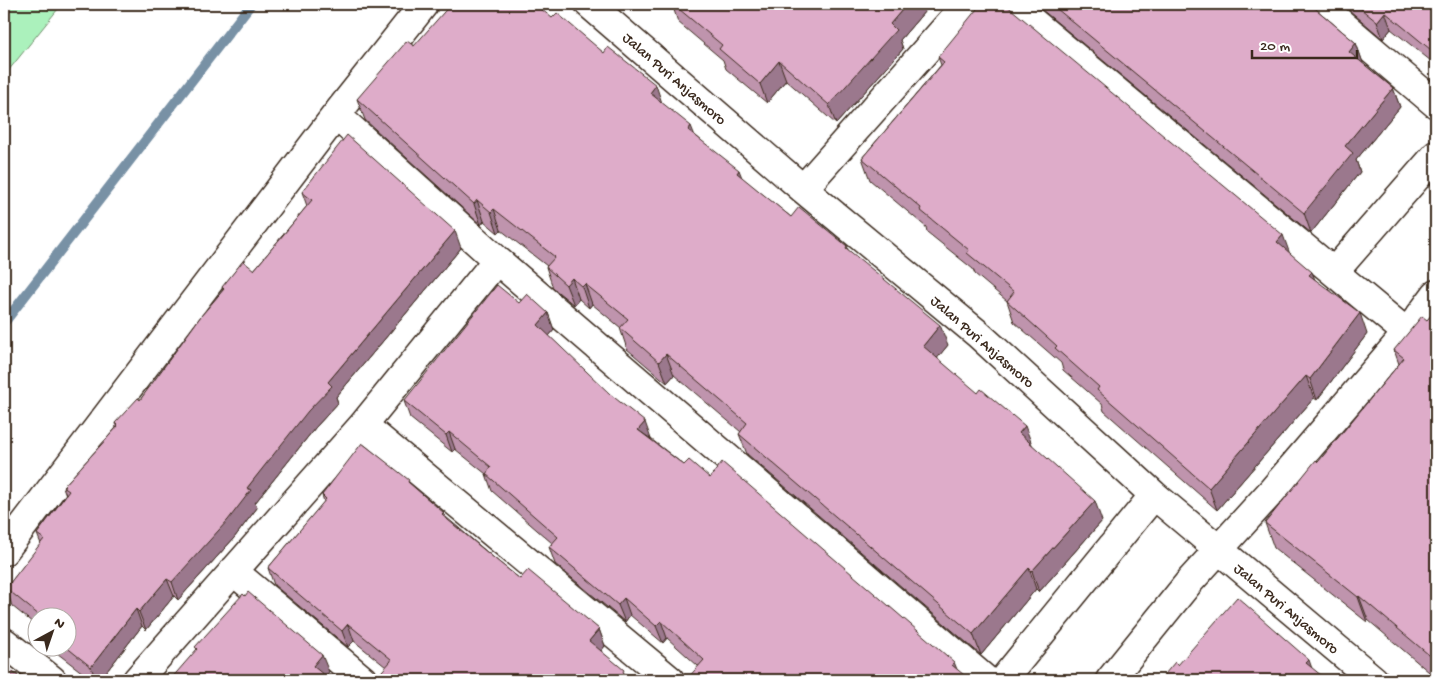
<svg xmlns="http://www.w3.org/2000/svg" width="1440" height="684" viewBox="0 0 1440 684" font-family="'Gochi Hand',sans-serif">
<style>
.green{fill:#abf1bc;stroke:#738e6d}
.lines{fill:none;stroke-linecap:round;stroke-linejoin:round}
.stream{stroke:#7891a5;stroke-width:10}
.street-casing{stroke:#3b2a1e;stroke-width:31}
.street{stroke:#fff;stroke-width:28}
.wall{fill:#bf94ad;stroke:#3b2a1e}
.shaded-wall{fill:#9b788d;stroke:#3b2a1e}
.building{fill:#deacc9;stroke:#3b2a1e}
.labels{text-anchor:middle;stroke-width:4.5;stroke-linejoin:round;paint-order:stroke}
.street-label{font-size:15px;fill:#3b2a1e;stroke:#fff}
</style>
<rect width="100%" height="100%" fill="#fff"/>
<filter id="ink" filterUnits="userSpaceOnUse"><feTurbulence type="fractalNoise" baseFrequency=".02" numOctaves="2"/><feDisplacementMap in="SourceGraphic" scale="10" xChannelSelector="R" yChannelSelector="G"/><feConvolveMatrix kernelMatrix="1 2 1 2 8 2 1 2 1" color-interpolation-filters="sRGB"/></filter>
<g filter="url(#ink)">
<path class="green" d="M 4,4 L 62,4 L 4,76 Z"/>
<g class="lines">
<path class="stream" d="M 4,323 L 251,4"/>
<defs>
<path id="street" d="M 589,4 L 803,189 L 978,334 L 1154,495 L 1374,680
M 1011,4 L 1407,333
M 1318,4 L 1436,104
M 336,115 L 497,260 L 986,680
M 803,189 L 967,4
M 1334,272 L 1436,155
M 363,425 L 670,680
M 4,551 L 336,115 L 424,4
M 233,571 L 363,680
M 4,642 L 52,680
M 137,680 L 363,425 L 497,260
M 1003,680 L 1154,495
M 1110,680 L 1190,581 L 1271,492 L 1407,333 L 1436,294"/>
</defs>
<use href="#street" class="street-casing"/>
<use href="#street" class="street"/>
</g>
<path class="wall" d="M 672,4 L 931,4 L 900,40 L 903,49 L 836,124 L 786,80 L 767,103 L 726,69 L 723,60 L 678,22 Z
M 1035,4 L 1310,4 L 1356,43 L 1363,63 L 1362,63 L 1393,88 L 1400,107 L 1356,160 L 1360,172 L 1311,233 Z
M 1342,4 L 1436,4 L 1436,65 L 1391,29 L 1383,39 Z
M 552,18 L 604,53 L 662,103 L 695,135 L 742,178 L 791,217 L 847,246 L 848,250 L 948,345 L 937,358 L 1032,445 L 1102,521 L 1039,592 L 1036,589 L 981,655 L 747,454 L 739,434 L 741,432 L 674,375 L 667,383 L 627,349 L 620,328 L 621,328 L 592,304 L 589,308 L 579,299 L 574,305 L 553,288 L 546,267 L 547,266 L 501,230 L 498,233 L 484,221 L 481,225 L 365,120 L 357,99 L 414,46 Z
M 938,57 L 1289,252 L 1367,334 L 1317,400 L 1314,398 L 1217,510 L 1104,411 L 1102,404 L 1063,370 L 1061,363 L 1014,322 L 1007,301 L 975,274 L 973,269 L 927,232 L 926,227 L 870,180 L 862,158 L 941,65 Z
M 302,192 L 461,248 L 336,397 L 338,403 L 315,428 L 255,503 L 257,508 L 234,538 L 178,600 L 174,596 L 146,630 L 142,626 L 100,680 L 92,680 L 53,650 L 51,646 L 68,646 L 68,616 L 38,616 L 38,627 L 12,606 L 6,588 L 41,544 L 37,534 L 66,495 L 63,487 L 116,428 L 115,423 L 140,400 L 223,290 L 222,287 L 254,270 L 307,206 Z
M 519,303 L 548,313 L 554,330 L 549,336 L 651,439 L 684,465 L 710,478 L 957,670 L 698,666 L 667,638 L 663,643 L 630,615 L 625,622 L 555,564 L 549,547 L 552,543 L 492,491 L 486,474 L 455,449 L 452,452 L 410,418 L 404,401 Z
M 1436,310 L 1436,678 L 1368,620 L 1367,622 L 1274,548 L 1265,523 L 1318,462 L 1399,364 L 1394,350 L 1427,320 Z
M 411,484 L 446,517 L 500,563 L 520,579 L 599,629 L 605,646 L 601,651 L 386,667 L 354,641 L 348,647 L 274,585 L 268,568 L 324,502 L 322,495 Z"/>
<path class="shaded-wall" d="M 907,4 L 931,4 L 900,40 L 903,49 L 836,124 L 829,105 L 890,24 Z
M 1385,12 L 1391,29 L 1383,39 L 1377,22 Z
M 1356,43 L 1363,63 L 1356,71 L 1349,52 Z
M 779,61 L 786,80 L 767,103 L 760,84 Z
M 656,85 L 663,106 L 650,93 Z
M 1393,88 L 1400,107 L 1356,160 L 1360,172 L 1311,233 L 1304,213 L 1345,146 Z
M 691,126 L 699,146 L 688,130 Z
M 739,170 L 747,190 L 737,173 Z
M 477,200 L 484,221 L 481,225 L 474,204 Z
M 494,209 L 501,230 L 498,233 L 491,212 Z
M 455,231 L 461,248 L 336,397 L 338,403 L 315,428 L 255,503 L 257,508 L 234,538 L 178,600 L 172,582 L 247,488 L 328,382 Z
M 1283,235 L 1291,257 L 1277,242 Z
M 1312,272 L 1320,293 L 1309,275 Z
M 572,278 L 579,299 L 574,305 L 566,285 Z
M 585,284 L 592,304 L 589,308 L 582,287 Z
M 548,313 L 554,330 L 544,342 L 538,325 Z
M 1360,313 L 1367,334 L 1317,400 L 1310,379 Z
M 940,325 L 948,345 L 931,366 L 923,346 Z
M 666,354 L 674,375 L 667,383 L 659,362 Z
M 1306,376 L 1314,398 L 1217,510 L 1209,488 Z
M 645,422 L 651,439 L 638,430 Z
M 1025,426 L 1033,447 L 1019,433 Z
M 449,432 L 455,449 L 452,452 L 446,435 Z
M 1095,501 L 1102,521 L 1039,592 L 1032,571 Z
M 1029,568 L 1036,589 L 981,655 L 973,634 Z
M 167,579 L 174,596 L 146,630 L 139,612 Z
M 1359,596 L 1368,620 L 1367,622 L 1358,597 Z
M 624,598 L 630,615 L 625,622 L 618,605 Z
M 136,609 L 142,626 L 100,680 L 96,680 L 91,667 Z
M 661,621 L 667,638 L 663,643 L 656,626 Z
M 348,624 L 354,641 L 348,647 L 342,631 Z
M 599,629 L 605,646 L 595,658 L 589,641 Z
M 322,655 L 329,672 L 321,680 L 313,666 Z
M 1309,660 L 1316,680 L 1306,663 Z
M 954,662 L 961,679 L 952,665 Z"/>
<path class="building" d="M 451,4 L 535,4 L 552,18 L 557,13 L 604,53 L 608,47 L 656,85 L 650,93 L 691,126 L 688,130 L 739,170 L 737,173 L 791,217 L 799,207 L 847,246 L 846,248 L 940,325 L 923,346 L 978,393 L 981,389 L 1025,426 L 1019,433 L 1095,501 L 1032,571 L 1029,568 L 973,634 L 739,434 L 747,423 L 666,354 L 659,362 L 620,328 L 628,319 L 585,284 L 582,287 L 572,278 L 566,285 L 546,267 L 555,257 L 494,209 L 491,212 L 477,200 L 474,204 L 357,99 L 407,41 L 414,46 Z
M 673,4 L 907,4 L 890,24 L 896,30 L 829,105 L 779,61 L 760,84 L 719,49 L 722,45 Z
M 981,4 L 1005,4 L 1283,235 L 1277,242 L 1312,272 L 1309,275 L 1360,313 L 1310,379 L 1306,376 L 1209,488 L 1097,390 L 1099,387 L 1055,348 L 1057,346 L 1007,301 L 1014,292 L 967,253 L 969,250 L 920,210 L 921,208 L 862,158 L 944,62 L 938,57 Z
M 1051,4 L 1310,4 L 1356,43 L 1349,52 L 1393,88 L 1345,146 L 1353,153 L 1304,213 Z
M 1355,4 L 1436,4 L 1436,54 L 1385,12 L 1377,22 Z
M 347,135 L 455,231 L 328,382 L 332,386 L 308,411 L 247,488 L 251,490 L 228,520 L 172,582 L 167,579 L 139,612 L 136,609 L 91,667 L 65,646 L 68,646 L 68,616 L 40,616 L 6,588 L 44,539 L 37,534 L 69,491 L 63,487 L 118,426 L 115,423 L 138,398 L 140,400 L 201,316 L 224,289 L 222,287 L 243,261 L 254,270 L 312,200 L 302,192 Z
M 497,285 L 519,303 L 527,294 L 548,313 L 538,325 L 610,394 L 645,422 L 638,430 L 684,465 L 689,460 L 710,478 L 722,462 L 954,662 L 952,665 L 970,680 L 686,680 L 704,660 L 661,621 L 656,626 L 624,598 L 618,605 L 549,547 L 558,537 L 486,474 L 491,467 L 449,432 L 446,435 L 404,401 Z
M 1436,310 L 1436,659 L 1435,660 L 1359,596 L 1358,597 L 1265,523 L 1316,460 L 1318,462 L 1404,358 L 1394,350 L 1422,316 L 1427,320 Z
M 362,443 L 409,480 L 408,482 L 444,513 L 442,515 L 500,563 L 520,579 L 528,570 L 599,629 L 589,641 L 624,670 L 623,672 L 633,680 L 374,680 L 391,661 L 391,659 L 348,624 L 342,631 L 268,568 L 326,499 L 322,495 Z
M 248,592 L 322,655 L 313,666 L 330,680 L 170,680 L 197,649 L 195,647 L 243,594 L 245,596 Z
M 1237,597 L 1309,660 L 1306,663 L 1327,680 L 1160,680 L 1175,662 L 1178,665 Z
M 4,665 L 23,680 L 4,680 Z"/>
</g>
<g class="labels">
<g class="street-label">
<text transform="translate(675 78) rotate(41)" y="5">Jalan Puri Anjasmoro</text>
<text transform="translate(983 341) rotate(41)" y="5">Jalan Puri Anjasmoro</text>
<text transform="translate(1287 608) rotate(40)" y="5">Jalan Puri Anjasmoro</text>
</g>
</g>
<rect width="1440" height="684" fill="none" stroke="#fff" stroke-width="20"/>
<rect x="10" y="10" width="1420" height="664" fill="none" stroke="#3b2a1e" stroke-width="2" filter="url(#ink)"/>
<g transform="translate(52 632) rotate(40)"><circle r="24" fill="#ffffff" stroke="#b1aaa5"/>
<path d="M0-4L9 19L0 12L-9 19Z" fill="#3b2a1e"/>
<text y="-8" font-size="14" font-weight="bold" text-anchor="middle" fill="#3b2a1e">N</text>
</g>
<path d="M1252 50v8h105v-8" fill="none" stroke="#3b2a1e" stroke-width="2.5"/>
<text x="1260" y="50" font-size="15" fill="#3b2a1e" stroke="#ffffff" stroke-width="4" paint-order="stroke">20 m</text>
</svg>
